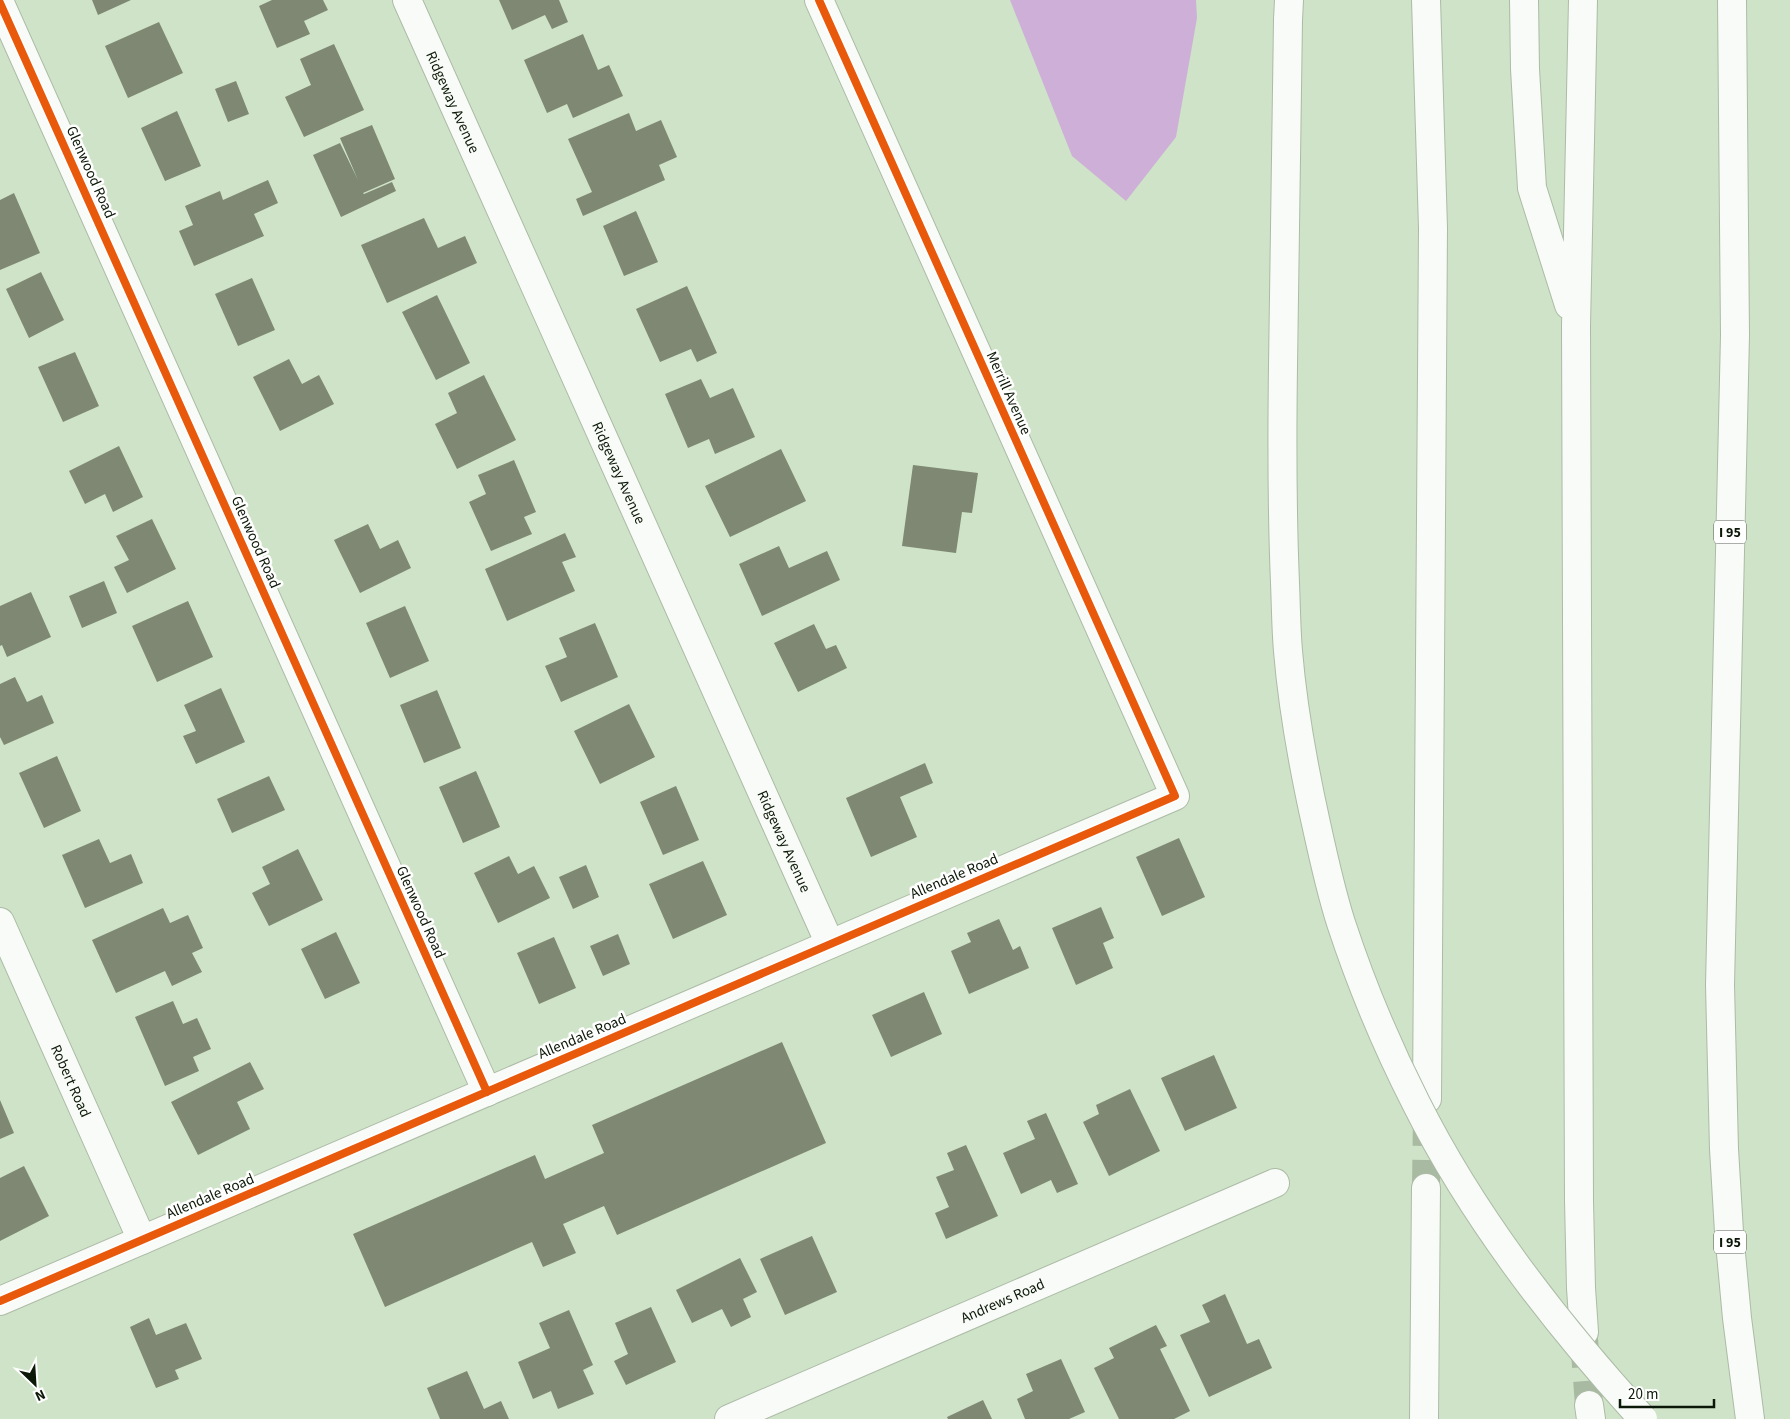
<svg xmlns="http://www.w3.org/2000/svg" width="1790" height="1419" viewBox="0 0 1790 1419" font-family="'Source Sans 3',sans-serif">
<style>
.water{fill:#ceafd8}
.building{fill:#7e8872}
.lines{fill:none;stroke-linecap:round;stroke-linejoin:round}
.highway-tunnel{stroke:#a8baa1;stroke-width:28;stroke-dasharray:28 14;stroke-linecap:butt}
.minor-casing{stroke:#acbba6;stroke-width:30}
.highway-casing{stroke:#acbba6;stroke-width:30}
.minor{stroke:#f8fbf7;stroke-width:28}
.highway{stroke:#f8fbf7;stroke-width:28}
.highway-bridge-casing{stroke:#acbba6;stroke-width:30;stroke-linecap:butt}
.highway-bridge{stroke:#f8fbf7;stroke-width:28}
.cycleway-casing{stroke:#fff;stroke-width:11}
.cycleway{stroke:#e8590c;stroke-width:8}
.labels{text-anchor:middle;stroke-width:5;stroke-linejoin:round;paint-order:stroke}
.shield{fill:#fff;stroke:#555d51;stroke-width:1}
.shield-label{font-size:14px;font-weight:bold;fill:#0c1807}
.street-label{font-size:15px;fill:#0c1807;stroke:#fff}
</style>
<rect width="100%" height="100%" fill="#cfe3c8"/>
<path class="water" d="M 1010,0 L 1196,0 L 1197,18 L 1176,137 L 1126,201 L 1072,156 Z"/>
<path class="building" d="M 92,0 L 131,0 L 98,15 Z
M 272,0 L 323,0 L 328,10 L 304,21 L 310,34 L 277,48 L 259,6 Z
M 499,0 L 559,0 L 568,22 L 552,29 L 545,15 L 512,30 Z
M 159,22 L 183,73 L 128,98 L 105,46 Z
M 583,34 L 598,70 L 609,65 L 623,96 L 573,118 L 567,104 L 547,113 L 524,60 Z
M 334,44 L 364,110 L 304,137 L 285,97 L 311,85 L 300,59 Z
M 236,81 L 249,114 L 228,122 L 215,89 Z
M 177,111 L 201,166 L 165,181 L 141,128 Z
M 629,113 L 636,131 L 661,120 L 677,157 L 659,165 L 665,180 L 583,216 L 576,199 L 592,192 L 568,139 Z
M 372,125 L 395,179 L 363,193 L 364,194 L 392,182 L 396,191 L 341,217 L 313,155 L 340,143 L 358,180 L 340,138 Z
M 268,180 L 278,203 L 254,214 L 264,236 L 194,266 L 179,231 L 193,225 L 185,206 L 220,191 L 223,200 Z
M 14,193 L 40,253 L 0,270 L 0,200 Z
M 636,211 L 658,262 L 624,276 L 603,226 Z
M 424,218 L 438,248 L 465,236 L 477,263 L 387,303 L 361,245 Z
M 41,272 L 64,320 L 29,338 L 6,289 Z
M 252,278 L 275,330 L 238,346 L 215,294 Z
M 687,286 L 717,353 L 697,362 L 691,349 L 660,362 L 636,309 Z
M 437,295 L 470,363 L 436,380 L 402,312 Z
M 75,352 L 99,406 L 63,422 L 38,367 Z
M 289,359 L 302,384 L 319,375 L 334,404 L 280,431 L 253,377 Z
M 484,375 L 516,440 L 457,469 L 435,424 L 457,413 L 448,393 Z
M 701,379 L 710,398 L 733,388 L 755,437 L 715,454 L 709,439 L 688,448 L 665,394 Z
M 119,446 L 143,497 L 113,512 L 105,494 L 85,504 L 69,471 Z
M 781,449 L 806,501 L 730,537 L 705,486 Z
M 514,460 L 536,512 L 524,517 L 532,534 L 491,551 L 469,502 L 486,494 L 478,475 Z
M 913,465 L 978,473 L 972,513 L 962,512 L 956,553 L 902,546 Z
M 152,519 L 176,569 L 127,593 L 114,567 L 129,560 L 116,536 Z
M 368,524 L 380,549 L 398,540 L 411,568 L 360,593 L 334,540 Z
M 565,533 L 576,557 L 562,562 L 575,591 L 507,621 L 485,569 Z
M 779,546 L 789,568 L 827,551 L 840,580 L 762,616 L 739,564 Z
M 104,581 L 117,613 L 82,628 L 69,596 Z
M 31,592 L 51,637 L 7,657 L 2,645 L 0,646 L 0,606 Z
M 188,601 L 213,657 L 157,682 L 132,626 Z
M 405,606 L 429,661 L 390,678 L 366,623 Z
M 595,623 L 618,677 L 561,702 L 545,666 L 567,657 L 559,638 Z
M 814,624 L 826,649 L 836,645 L 847,668 L 798,692 L 774,643 Z
M 15,677 L 27,702 L 42,695 L 54,723 L 4,745 L 0,737 L 0,684 Z
M 221,688 L 245,742 L 196,764 L 183,736 L 196,731 L 184,705 Z
M 437,690 L 461,748 L 424,763 L 400,705 Z
M 629,704 L 655,757 L 600,784 L 574,731 Z
M 57,756 L 81,811 L 44,828 L 19,773 Z
M 925,763 L 933,783 L 900,797 L 917,837 L 871,857 L 846,798 Z
M 476,771 L 500,827 L 463,843 L 439,787 Z
M 269,776 L 285,810 L 232,833 L 217,799 Z
M 676,786 L 699,840 L 663,855 L 640,802 Z
M 1179,838 L 1205,897 L 1162,916 L 1136,857 Z
M 99,839 L 110,863 L 131,854 L 143,883 L 85,908 L 62,855 Z
M 298,849 L 323,900 L 269,926 L 252,893 L 270,884 L 262,867 Z
M 509,856 L 518,874 L 534,866 L 550,898 L 498,923 L 474,873 Z
M 703,861 L 727,915 L 673,939 L 649,884 Z
M 586,865 L 599,897 L 573,909 L 559,877 Z
M 1101,907 L 1114,938 L 1103,943 L 1113,968 L 1076,985 L 1052,928 Z
M 163,908 L 170,923 L 188,915 L 203,948 L 192,953 L 202,972 L 172,986 L 165,971 L 116,993 L 92,940 Z
M 999,919 L 1013,950 L 1020,946 L 1029,968 L 969,994 L 951,951 L 971,942 L 967,933 Z
M 336,932 L 360,983 L 325,999 L 301,949 Z
M 618,934 L 630,964 L 603,976 L 590,946 Z
M 554,937 L 576,988 L 539,1004 L 517,953 Z
M 924,992 L 942,1034 L 891,1057 L 872,1015 Z
M 173,1001 L 183,1024 L 197,1018 L 211,1049 L 193,1057 L 199,1071 L 165,1086 L 135,1017 Z
M 782,1042 L 826,1143 L 617,1235 L 604,1206 L 563,1224 L 576,1253 L 543,1267 L 532,1242 L 385,1307 L 353,1234 L 535,1155 L 545,1179 L 604,1153 L 592,1125 Z
M 1214,1055 L 1237,1108 L 1185,1131 L 1161,1078 Z
M 250,1062 L 264,1089 L 237,1102 L 250,1129 L 198,1155 L 171,1102 Z
M 1130,1089 L 1160,1151 L 1109,1176 L 1083,1122 L 1099,1114 L 1096,1105 Z
M 0,1100 L 14,1133 L 0,1139 Z
M 1046,1113 L 1078,1184 L 1057,1193 L 1051,1180 L 1021,1194 L 1003,1153 L 1035,1139 L 1027,1121 Z
M 966,1145 L 998,1216 L 946,1239 L 935,1213 L 949,1207 L 936,1177 L 954,1170 L 947,1153 Z
M 24,1166 L 49,1216 L 0,1241 L 0,1178 Z
M 812,1236 L 837,1292 L 785,1315 L 760,1259 Z
M 740,1258 L 757,1292 L 743,1299 L 751,1317 L 731,1327 L 722,1309 L 692,1323 L 676,1290 Z
M 1225,1294 L 1247,1344 L 1259,1339 L 1272,1368 L 1209,1397 L 1180,1335 L 1210,1322 L 1202,1305 Z
M 651,1307 L 676,1362 L 626,1385 L 614,1361 L 628,1354 L 615,1323 Z
M 569,1310 L 593,1365 L 583,1370 L 594,1394 L 558,1409 L 551,1391 L 533,1399 L 518,1362 L 550,1348 L 539,1323 Z
M 149,1318 L 156,1335 L 186,1323 L 202,1359 L 175,1370 L 179,1379 L 156,1388 L 130,1327 Z
M 1156,1325 L 1167,1346 L 1160,1349 L 1190,1411 L 1174,1419 L 1119,1419 L 1094,1368 L 1114,1358 L 1109,1348 Z
M 1061,1359 L 1085,1412 L 1069,1419 L 1025,1419 L 1017,1399 L 1033,1391 L 1026,1374 Z
M 467,1371 L 484,1409 L 501,1401 L 509,1419 L 440,1419 L 427,1388 Z
M 983,1400 L 992,1419 L 948,1419 L 947,1417 Z"/>
<g class="lines">
<path class="highway-tunnel" d="M 1426,1188 L 1427,1115
M 1584,1339 L 1589,1405"/>
<defs>
<g id="minor">
<path id="s1" d="M 407,0 L 830,944"/>
<path d="M 0,3 L 487,1092"/>
<path id="s2" d="M 0,922 L 142,1240"/>
<path d="M 0,1301 L 1175,796 L 819,0"/>
<path id="s3" d="M 729,1419 L 1275,1183"/>
</g>
<path id="highway" d="M 1426,0 L 1433,228 L 1427,1099
M 1524,0 L 1525,69 L 1532,188 L 1569,305
M 1583,0 L 1576,326 L 1579,1201 L 1581,1288 L 1584,1332
M 1732,0 L 1735,335 L 1720,985 L 1724,1149 L 1729,1232 L 1737,1318 L 1750,1419
M 1288,20 L 1289,0
M 1589,1405 L 1591,1419
M 1424,1419 L 1426,1188"/>
</defs>
<use href="#minor" class="minor-casing"/>
<use href="#highway" class="highway-casing"/>
<use href="#minor" class="minor"/>
<use href="#highway" class="highway"/>
<defs>
<path id="highway-bridge" d="M 1288,20 C 1287,136 1285,251 1283,366 C 1282,438 1282,511 1285,583 C 1286,606 1286,628 1288,651 C 1293,711 1304,770 1317,828 C 1324,860 1331,892 1341,923 C 1361,984 1387,1046 1416,1103 C 1474,1219 1556,1324 1643,1419"/>
</defs>
<use href="#highway-bridge" class="highway-bridge-casing"/>
<use href="#highway-bridge" class="highway-bridge"/>
<defs>
<path id="cycleway" d="M 0,3 L 487,1092
M 0,1301 L 1175,796 L 819,0"/>
</defs>
<use href="#cycleway" class="cycleway-casing"/>
<use href="#cycleway" class="cycleway"/>
</g>
<g class="labels">
<g class="shield">
<rect x="1714" y="520.5" width="32" height="23" rx="4"/>
<rect x="1714" y="1230.5" width="32" height="23" rx="4"/>
</g>
<g class="shield-label">
<text x="1730" y="537">I 95</text>
<text x="1730" y="1247">I 95</text>
</g>
<g class="street-label">
<text dy="5" stroke="none"><textPath href="#s1" startOffset="112">Ridgeway Avenue</textPath></text>
<text transform="translate(91 172) rotate(66)" y="5">Glenwood Road</text>
<text transform="translate(1009 393) rotate(66)" y="5">Merrill Avenue</text>
<text dy="5" stroke="none"><textPath href="#s1" startOffset="518">Ridgeway Avenue</textPath></text>
<text transform="translate(256 542) rotate(66)" y="5">Glenwood Road</text>
<text dy="5" stroke="none"><textPath href="#s1" startOffset="922">Ridgeway Avenue</textPath></text>
<text transform="translate(954 876) rotate(-23)" y="5">Allendale Road</text>
<text transform="translate(421 912) rotate(66)" y="5">Glenwood Road</text>
<text transform="translate(582 1036) rotate(-23)" y="5">Allendale Road</text>
<text dy="5" stroke="none"><textPath href="#s2" startOffset="174">Robert Road</textPath></text>
<text transform="translate(210 1196) rotate(-23)" y="5">Allendale Road</text>
<text dy="5" stroke="none"><textPath href="#s3" startOffset="298">Andrews Road</textPath></text>
</g>
</g>
<g transform="translate(35 1384) rotate(155)" stroke="#ffffff" stroke-width="4" paint-order="stroke">
<path d="M0-4L9 19L0 12L-9 19Z" fill="#0c1807"/>
<text y="-8" font-size="14" font-weight="bold" text-anchor="middle" fill="#0c1807">N</text>
</g>
<path d="M1620 1399v8h94v-8" fill="none" stroke="#0c1807" stroke-width="2.5"/>
<text x="1628" y="1399" font-size="15" fill="#0c1807" stroke="#ffffff" stroke-width="4" paint-order="stroke">20 m</text>
</svg>
